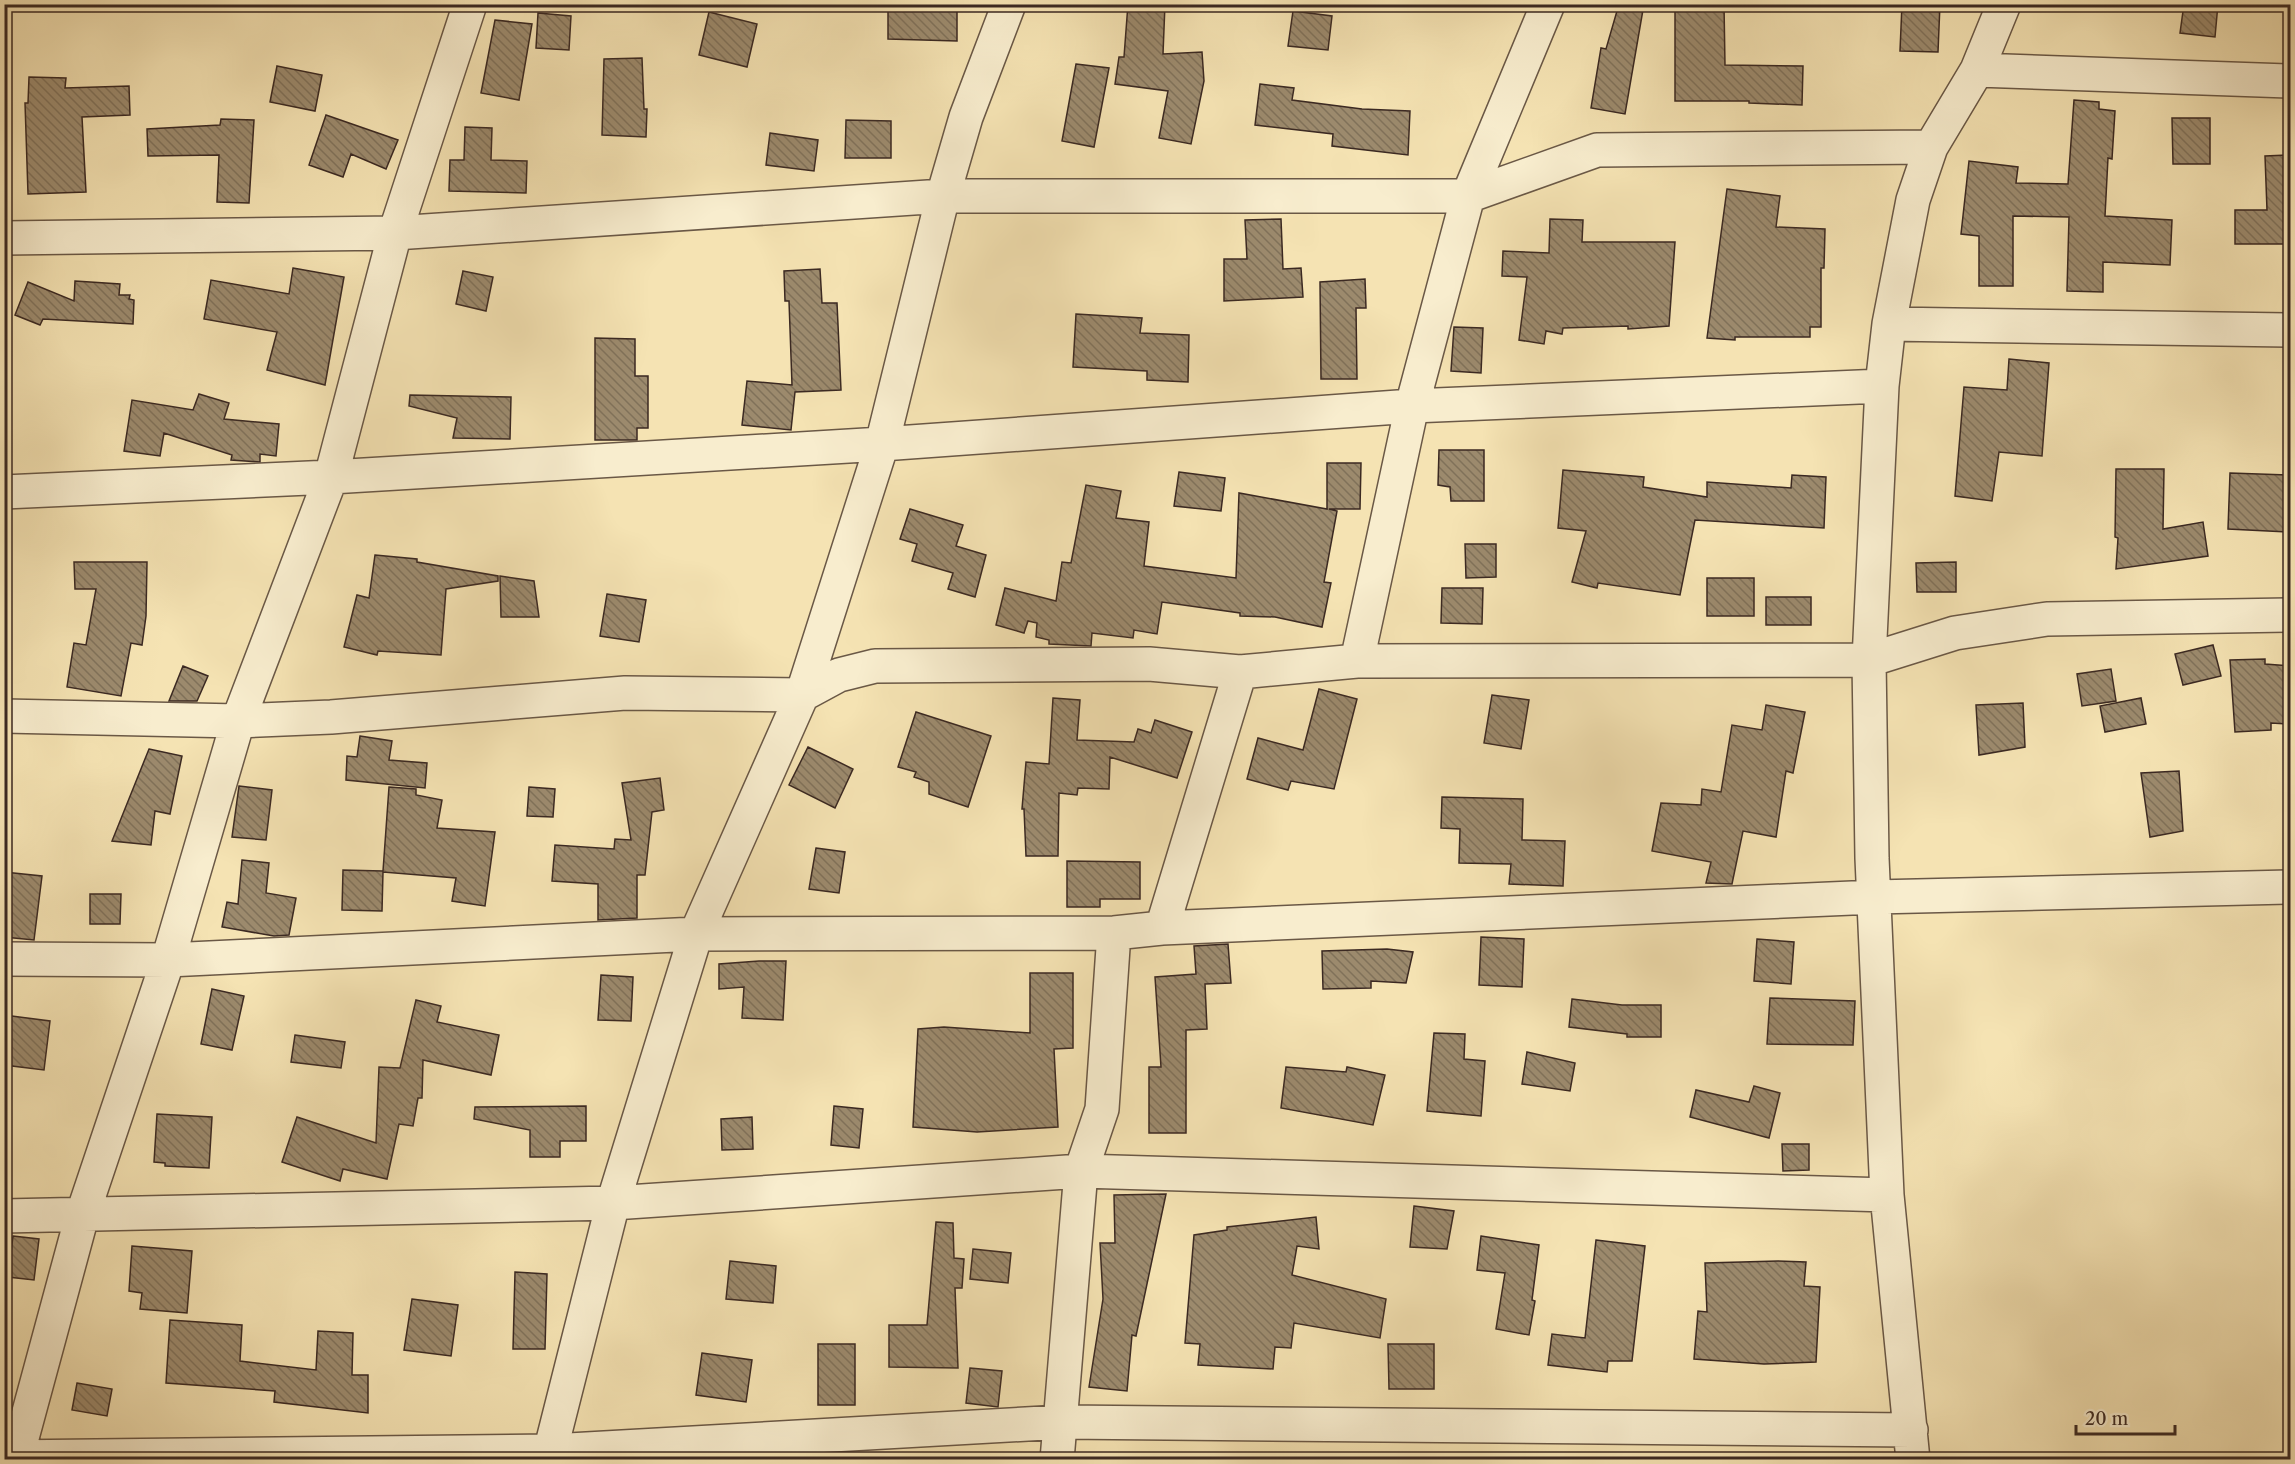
<svg xmlns="http://www.w3.org/2000/svg" width="2295" height="1464" viewBox="0 0 2295 1464" font-family="'Libre Caslon Text',serif">
<style>
.building{fill:url(#building-back-hatch);stroke:#3b2922;stroke-width:1.5}
.lines{fill:none;stroke-linecap:round;stroke-linejoin:round}
.minor-casing{stroke:#6a5846;stroke-width:36}
.minor{stroke:#f8edce;stroke-width:33}
</style>
<defs>
<pattern id="building-back-hatch" width="6" height="6" patternUnits="userSpaceOnUse" patternTransform="scale(1.5)"><rect width="6" height="6" fill="#9c8a6d"/><path d="M-1 5l2 2M0 0l6 6M5-1l2 2" fill="none" stroke="#807159"/></pattern>
</defs>
<rect width="100%" height="100%" fill="#f5e3b3"/>
<filter id="stains"><feTurbulence type="fractalNoise" baseFrequency=".00333" numOctaves="4"/><feColorMatrix values="0 0 0 0 .2 0 0 0 0 .09 0 0 0 0 .02 0 0 0 .5 -.17"/></filter>
<radialGradient id="worn" r=".72"><stop offset=".6" stop-color="#630" stop-opacity="0"/><stop offset="1" stop-color="#630" stop-opacity=".3"/></radialGradient>
<path class="building" d="M 1128,4 L 1165,4 L 1163,54 L 1202,52 L 1204,81 L 1191,144 L 1159,138 L 1168,91 L 1115,84 L 1119,57 L 1124,57 Z
M 1619,4 L 1644,4 L 1625,114 L 1591,108 L 1601,48 L 1606,49 Z
M 1675,4 L 1724,4 L 1725,65 L 1803,66 L 1802,105 L 1749,103 L 1749,101 L 1675,101 Z
M 1902,4 L 1940,4 L 1938,52 L 1900,51 Z
M 2184,4 L 2218,4 L 2215,37 L 2180,33 Z
M 888,7 L 957,8 L 957,41 L 888,39 Z
M 1293,11 L 1332,16 L 1328,50 L 1288,46 Z
M 709,12 L 757,24 L 747,67 L 699,55 Z
M 538,13 L 571,16 L 569,50 L 536,48 Z
M 495,20 L 532,24 L 519,100 L 481,93 Z
M 642,58 L 644,109 L 647,109 L 646,137 L 602,135 L 604,59 Z
M 1076,64 L 1109,68 L 1094,147 L 1062,141 Z
M 277,66 L 322,75 L 315,111 L 270,102 Z
M 29,77 L 66,78 L 65,88 L 129,86 L 130,115 L 82,117 L 86,192 L 28,194 L 25,103 L 28,103 Z
M 1260,84 L 1294,88 L 1292,100 L 1362,109 L 1410,111 L 1408,155 L 1332,146 L 1333,134 L 1255,125 Z
M 2074,100 L 2099,102 L 2099,109 L 2115,111 L 2112,159 L 2108,158 L 2105,216 L 2172,220 L 2170,265 L 2103,262 L 2103,292 L 2067,291 L 2069,217 L 2013,216 L 2013,286 L 1979,286 L 1979,236 L 1961,234 L 1969,161 L 2018,167 L 2016,183 L 2068,184 Z
M 326,115 L 398,140 L 386,169 L 351,154 L 343,177 L 309,165 Z
M 2172,118 L 2210,118 L 2210,164 L 2173,164 Z
M 221,119 L 254,120 L 249,203 L 217,202 L 219,155 L 148,156 L 147,129 L 220,125 Z
M 846,120 L 891,121 L 891,158 L 845,158 Z
M 465,127 L 492,128 L 491,160 L 527,161 L 526,193 L 449,191 L 450,160 L 464,160 Z
M 770,133 L 818,140 L 814,171 L 766,165 Z
M 2290,155 L 2290,244 L 2235,244 L 2235,210 L 2267,210 L 2265,156 Z
M 1727,189 L 1780,196 L 1776,227 L 1825,229 L 1824,268 L 1821,268 L 1821,327 L 1810,327 L 1810,337 L 1735,337 L 1735,340 L 1707,338 Z
M 1281,219 L 1283,269 L 1301,268 L 1303,297 L 1224,301 L 1224,259 L 1247,259 L 1245,220 Z
M 1550,219 L 1583,220 L 1582,242 L 1675,242 L 1669,326 L 1628,329 L 1628,326 L 1563,328 L 1562,334 L 1546,331 L 1544,344 L 1519,340 L 1527,277 L 1502,276 L 1503,251 L 1549,253 Z
M 293,268 L 344,277 L 325,385 L 267,370 L 277,332 L 204,319 L 211,280 L 289,294 Z
M 820,269 L 822,303 L 837,303 L 841,390 L 795,392 L 791,430 L 742,425 L 747,381 L 792,385 L 789,301 L 785,301 L 784,271 Z
M 463,271 L 493,277 L 486,311 L 456,304 Z
M 1365,279 L 1366,308 L 1356,308 L 1357,379 L 1321,379 L 1320,282 Z
M 75,281 L 120,284 L 119,295 L 130,295 L 129,299 L 134,300 L 133,324 L 43,319 L 40,325 L 15,315 L 28,282 L 74,301 Z
M 1076,314 L 1142,318 L 1140,333 L 1189,335 L 1188,382 L 1147,380 L 1147,371 L 1073,367 Z
M 1454,327 L 1483,328 L 1481,373 L 1451,371 Z
M 595,338 L 635,339 L 635,376 L 648,376 L 648,428 L 637,428 L 637,440 L 595,440 Z
M 2009,359 L 2049,363 L 2042,456 L 1999,452 L 1992,501 L 1955,496 L 1964,387 L 2007,390 Z
M 199,394 L 229,403 L 224,419 L 279,424 L 276,456 L 260,454 L 260,462 L 231,460 L 232,455 L 164,433 L 160,456 L 124,451 L 132,400 L 193,410 Z
M 410,395 L 511,397 L 510,439 L 453,438 L 457,418 L 409,406 Z
M 1439,450 L 1484,450 L 1484,501 L 1451,501 L 1450,487 L 1438,485 Z
M 1327,463 L 1361,463 L 1360,509 L 1329,509 L 1337,511 L 1324,582 L 1331,583 L 1322,627 L 1275,617 L 1240,616 L 1240,613 L 1162,602 L 1157,634 L 1134,630 L 1133,638 L 1092,633 L 1091,646 L 1049,644 L 1049,640 L 1036,637 L 1037,623 L 1028,621 L 1024,633 L 996,625 L 1005,588 L 1056,601 L 1062,562 L 1071,563 L 1086,485 L 1121,491 L 1116,518 L 1149,522 L 1144,566 L 1236,578 L 1239,493 L 1327,509 Z
M 2116,469 L 2164,469 L 2163,529 L 2203,522 L 2208,556 L 2116,569 L 2118,538 L 2115,537 Z
M 1563,470 L 1644,477 L 1643,487 L 1707,497 L 1707,482 L 1791,488 L 1792,475 L 1826,477 L 1824,528 L 1695,520 L 1680,595 L 1598,583 L 1597,588 L 1572,582 L 1586,531 L 1558,528 Z
M 1179,472 L 1225,478 L 1221,511 L 1174,506 Z
M 2230,473 L 2290,475 L 2290,532 L 2228,529 Z
M 910,509 L 963,525 L 956,546 L 986,555 L 975,597 L 948,589 L 953,573 L 912,561 L 917,544 L 900,539 Z
M 1465,544 L 1496,544 L 1496,577 L 1466,578 Z
M 375,555 L 417,559 L 417,562 L 498,576 L 498,581 L 446,589 L 441,655 L 378,651 L 377,655 L 344,647 L 357,595 L 369,598 Z
M 74,562 L 147,562 L 146,616 L 142,645 L 131,643 L 121,696 L 67,687 L 74,643 L 86,645 L 96,589 L 75,589 Z
M 1956,562 L 1956,592 L 1917,592 L 1916,563 Z
M 500,576 L 534,581 L 539,617 L 501,617 Z
M 1707,578 L 1754,578 L 1754,616 L 1707,616 Z
M 1442,588 L 1483,588 L 1482,624 L 1441,623 Z
M 607,594 L 646,600 L 639,642 L 600,636 Z
M 1766,597 L 1811,597 L 1811,625 L 1766,625 Z
M 2213,645 L 2221,676 L 2183,685 L 2175,654 Z
M 2265,659 L 2265,664 L 2290,666 L 2290,724 L 2271,723 L 2271,730 L 2235,732 L 2230,660 Z
M 183,666 L 208,676 L 197,701 L 169,701 Z
M 2111,669 L 2116,701 L 2082,706 L 2077,674 Z
M 1319,689 L 1357,699 L 1334,789 L 1291,781 L 1288,790 L 1247,779 L 1258,738 L 1303,750 Z
M 1492,695 L 1529,700 L 1521,749 L 1484,743 Z
M 1053,698 L 1080,700 L 1077,740 L 1134,742 L 1138,729 L 1151,733 L 1155,720 L 1192,732 L 1177,778 L 1110,757 L 1109,789 L 1078,788 L 1077,795 L 1059,793 L 1058,856 L 1026,856 L 1024,809 L 1022,809 L 1026,762 L 1049,764 Z
M 2141,698 L 2146,724 L 2105,732 L 2100,706 Z
M 2023,703 L 2025,747 L 1979,755 L 1976,705 Z
M 1766,705 L 1805,712 L 1793,773 L 1786,771 L 1776,837 L 1743,831 L 1732,884 L 1706,883 L 1711,862 L 1652,851 L 1661,803 L 1701,805 L 1702,789 L 1721,792 L 1732,725 L 1762,730 Z
M 916,712 L 991,736 L 968,807 L 929,794 L 929,782 L 914,777 L 916,772 L 898,767 Z
M 360,736 L 392,741 L 389,760 L 427,763 L 425,788 L 346,780 L 347,756 L 357,757 Z
M 808,747 L 853,769 L 835,808 L 789,785 Z
M 149,749 L 182,756 L 170,814 L 155,811 L 151,845 L 112,841 Z
M 2179,771 L 2183,831 L 2150,837 L 2141,773 Z
M 660,778 L 664,810 L 652,812 L 645,875 L 637,875 L 637,918 L 598,920 L 598,884 L 552,881 L 555,845 L 614,849 L 615,839 L 631,840 L 622,783 Z
M 239,786 L 272,790 L 266,840 L 232,837 Z
M 389,787 L 416,789 L 416,795 L 442,800 L 437,828 L 495,832 L 485,906 L 452,901 L 456,878 L 383,872 L 382,911 L 342,910 L 343,870 L 383,871 Z
M 529,787 L 555,789 L 553,817 L 527,816 Z
M 1442,797 L 1523,799 L 1522,840 L 1565,841 L 1563,886 L 1509,884 L 1511,864 L 1459,863 L 1460,829 L 1441,828 Z
M 816,848 L 845,852 L 839,893 L 809,889 Z
M 242,860 L 269,863 L 266,893 L 296,898 L 289,935 L 274,936 L 222,927 L 227,902 L 238,904 Z
M 1067,861 L 1140,862 L 1140,899 L 1100,899 L 1100,907 L 1067,907 Z
M 4,872 L 42,876 L 34,940 L 4,937 Z
M 90,894 L 121,894 L 120,924 L 90,924 Z
M 1481,937 L 1524,939 L 1522,987 L 1479,985 Z
M 1757,939 L 1794,942 L 1791,984 L 1754,981 Z
M 1228,944 L 1231,983 L 1205,984 L 1207,1029 L 1186,1030 L 1186,1133 L 1149,1133 L 1149,1067 L 1161,1067 L 1155,977 L 1196,974 L 1194,946 Z
M 1387,949 L 1413,952 L 1406,983 L 1371,981 L 1371,988 L 1323,989 L 1322,951 Z
M 759,961 L 786,961 L 783,1020 L 742,1018 L 744,987 L 719,989 L 719,964 Z
M 1030,973 L 1073,973 L 1073,1048 L 1054,1049 L 1058,1127 L 977,1132 L 913,1127 L 918,1029 L 944,1027 L 1030,1033 Z
M 601,975 L 633,977 L 631,1021 L 598,1020 Z
M 212,989 L 244,996 L 232,1050 L 201,1044 Z
M 1770,998 L 1855,1001 L 1853,1045 L 1767,1044 Z
M 1572,999 L 1622,1005 L 1661,1005 L 1661,1037 L 1627,1037 L 1627,1034 L 1569,1027 Z
M 416,1000 L 441,1006 L 437,1022 L 499,1035 L 491,1075 L 423,1060 L 422,1098 L 418,1098 L 413,1126 L 399,1124 L 387,1179 L 343,1169 L 340,1181 L 282,1162 L 297,1117 L 376,1143 L 379,1067 L 400,1068 Z
M 4,1015 L 50,1021 L 44,1070 L 4,1065 Z
M 1434,1033 L 1465,1034 L 1464,1059 L 1485,1061 L 1481,1116 L 1427,1111 Z
M 295,1035 L 345,1042 L 341,1068 L 291,1062 Z
M 1527,1052 L 1575,1063 L 1570,1091 L 1522,1084 Z
M 1286,1067 L 1346,1072 L 1347,1067 L 1385,1075 L 1373,1125 L 1281,1108 Z
M 1754,1086 L 1780,1093 L 1769,1138 L 1690,1117 L 1696,1090 L 1749,1102 Z
M 586,1106 L 586,1141 L 560,1141 L 560,1157 L 530,1157 L 530,1130 L 474,1119 L 475,1107 Z
M 834,1106 L 863,1109 L 859,1148 L 831,1145 Z
M 157,1114 L 212,1117 L 209,1168 L 165,1166 L 165,1163 L 154,1162 Z
M 752,1117 L 753,1149 L 722,1150 L 721,1119 Z
M 1782,1144 L 1809,1144 L 1809,1170 L 1783,1171 Z
M 1166,1194 L 1136,1336 L 1132,1335 L 1127,1391 L 1089,1387 L 1103,1299 L 1100,1243 L 1115,1243 L 1114,1195 Z
M 1414,1206 L 1454,1211 L 1447,1249 L 1410,1247 Z
M 1316,1217 L 1319,1249 L 1297,1246 L 1292,1275 L 1386,1299 L 1380,1338 L 1294,1323 L 1291,1348 L 1275,1347 L 1273,1369 L 1198,1365 L 1200,1344 L 1185,1343 L 1194,1235 L 1227,1230 L 1227,1227 Z
M 936,1222 L 953,1223 L 954,1258 L 964,1259 L 962,1288 L 955,1288 L 958,1368 L 889,1367 L 889,1325 L 927,1325 Z
M 13,1236 L 39,1239 L 34,1280 L 8,1277 Z
M 1481,1236 L 1539,1245 L 1532,1300 L 1535,1301 L 1529,1335 L 1496,1329 L 1505,1273 L 1477,1270 Z
M 1596,1240 L 1645,1246 L 1632,1361 L 1608,1361 L 1607,1372 L 1548,1365 L 1552,1334 L 1585,1338 Z
M 132,1246 L 192,1251 L 187,1313 L 140,1309 L 142,1293 L 129,1291 Z
M 973,1249 L 1011,1253 L 1008,1283 L 970,1279 Z
M 730,1261 L 776,1266 L 773,1303 L 726,1299 Z
M 1778,1261 L 1806,1262 L 1804,1286 L 1820,1287 L 1816,1362 L 1764,1364 L 1694,1359 L 1698,1311 L 1707,1312 L 1705,1263 Z
M 515,1272 L 547,1274 L 545,1349 L 513,1349 Z
M 412,1299 L 458,1305 L 451,1356 L 404,1350 Z
M 170,1320 L 242,1325 L 240,1361 L 316,1370 L 318,1331 L 353,1333 L 352,1375 L 368,1375 L 368,1413 L 274,1402 L 275,1391 L 166,1383 Z
M 818,1344 L 855,1344 L 855,1405 L 818,1405 Z
M 1388,1344 L 1434,1344 L 1434,1389 L 1389,1389 Z
M 702,1353 L 752,1360 L 746,1402 L 696,1395 Z
M 970,1368 L 1002,1371 L 998,1407 L 966,1403 Z
M 77,1383 L 112,1389 L 107,1416 L 72,1410 Z"/>
<g class="lines">
<defs>
<path id="minor" d="M 1977,70 L 2290,81
M 4,238 L 395,233 L 943,196 L 1468,196 L 1597,150 L 1931,147
M 1889,324 L 2290,330
M 4,492 L 331,477 L 882,444 L 1412,406 L 1882,386
M 1357,661 L 1412,406 L 1468,196 L 1548,4
M 4,716 L 238,721 L 331,717 L 625,693 L 802,695 L 839,675 L 875,666 L 1149,664 L 1240,672 L 1357,661 L 1869,660 L 1955,633 L 2047,619 L 2290,615
M 1162,928 L 1240,672
M 4,959 L 168,960 L 696,934 L 1114,933 L 1162,928 L 1875,897 L 2290,887
M 4,1216 L 613,1203 L 1081,1171 L 1887,1195
M 4,1457 L 551,1451 L 1062,1422 L 1911,1430
M 16,1460 L 82,1216 L 168,960 L 238,721 L 331,477 L 395,233 L 470,4
M 548,1460 L 613,1203 L 696,934 L 802,695 L 882,444 L 943,196 L 966,117 L 1009,4
M 1057,1460 L 1081,1171 L 1102,1109 L 1114,933
M 1913,1460 L 1887,1195 L 1872,858 L 1869,660 L 1882,386 L 1889,324 L 1913,200 L 1931,147 L 1977,70 L 2004,4"/>
</defs>
<use href="#minor" class="minor-casing"/>
<use href="#minor" class="minor"/>
</g>
<rect width="2295" height="1464" fill="none" stroke="#f5e3b3" stroke-width="24"/>
<rect x="6" y="6" width="2283" height="1452" fill="none" stroke="#3b2922" stroke-width="3"/>
<rect x="12" y="12" width="2271" height="1440" fill="none" stroke="#3b2922" stroke-width="1.5"/>
<path d="M2076 1425v9h99v-9" fill="none" stroke="#3b2922" stroke-width="3"/>
<text x="2085" y="1425" font-size="18" fill="#3b2922" stroke="#f8edce" stroke-width="4.5" paint-order="stroke">20 m</text>
<rect width="100%" height="100%" filter="url(#stains)"/>
<rect width="100%" height="100%" fill="url(#worn)"/>
</svg>
